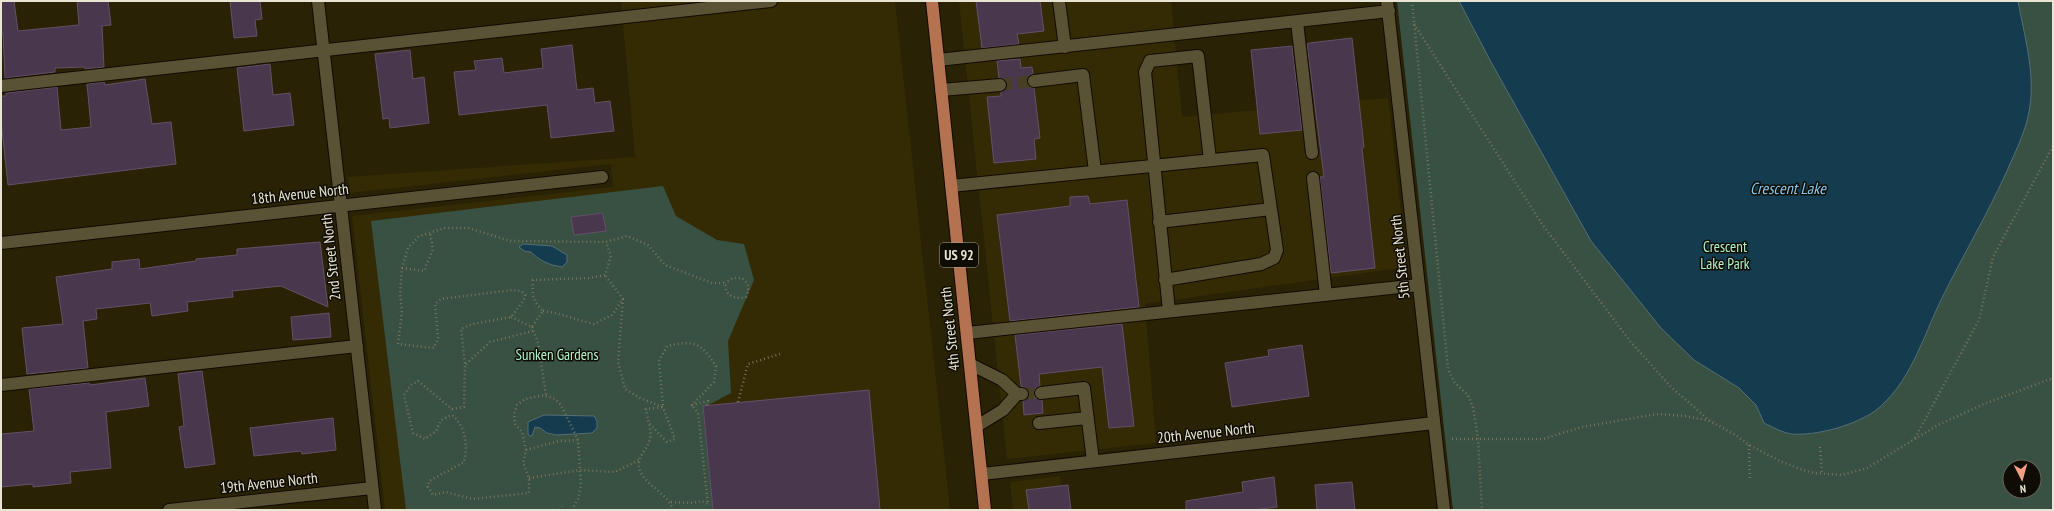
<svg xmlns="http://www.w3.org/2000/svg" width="2054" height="511" viewBox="0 0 2054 511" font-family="'PT Sans Narrow',sans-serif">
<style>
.built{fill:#342b05}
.green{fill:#385143;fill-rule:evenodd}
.water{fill:#153b4e;stroke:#556e76}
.building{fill:#49374e;stroke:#645068}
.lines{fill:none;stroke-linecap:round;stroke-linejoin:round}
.minor-tunnel{stroke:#463f24;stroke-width:12;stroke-dasharray:12 6;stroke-linecap:butt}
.minor-casing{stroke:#120b00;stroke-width:14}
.major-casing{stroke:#120b00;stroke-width:14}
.path{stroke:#7a745c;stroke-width:2.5;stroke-dasharray:1 3;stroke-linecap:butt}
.minor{stroke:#595235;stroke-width:12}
.major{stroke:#b57251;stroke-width:12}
.labels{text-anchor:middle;stroke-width:3;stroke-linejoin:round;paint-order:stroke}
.shield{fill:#0f0c03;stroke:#a8a495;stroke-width:1}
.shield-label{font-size:14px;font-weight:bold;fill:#e9e5d4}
.street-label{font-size:15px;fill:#e9e5d4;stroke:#0f0c03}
.park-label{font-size:15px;fill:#b1f3cd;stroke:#0f0c03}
.water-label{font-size:16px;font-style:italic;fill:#88c9ee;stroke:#0f0c03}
</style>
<rect width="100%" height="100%" fill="#292205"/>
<path class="built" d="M 621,1 L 895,1 L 950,510 L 385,510 L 352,216 L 613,187 L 611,164 L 350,193 L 348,177 L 635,157 Z
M 959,1 L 1171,1 L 1182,117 L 1388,98 L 1407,267 L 1145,304 L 1156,443 L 1007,459 Z
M 1060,476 L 1065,510 L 1013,510 L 1010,482 Z"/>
<path class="green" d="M 1397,1 L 2053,1 L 2053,510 L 1453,510 ZM 2010,467 L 2034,467 L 2034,491 L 2010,491 Z
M 663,186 L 676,216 L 717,240 L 744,244 L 754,280 L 728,341 L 731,393 L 703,408 L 713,510 L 406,510 L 371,221 Z"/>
<path class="water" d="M 1459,1 L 2018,1 C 2024,34 2035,72 2030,106 C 2027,129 2016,150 2007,171 C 1987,215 1962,257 1941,300 C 1923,337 1910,384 1875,411 C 1855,425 1817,436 1792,434 C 1783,433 1772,427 1764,423 L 1756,405 L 1739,388 L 1694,360 L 1661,328 L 1591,241 L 1491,62 Z
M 523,244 L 552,246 L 567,255 L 567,262 L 562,267 C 549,265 540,261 531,252 L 524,251 L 519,247 Z
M 544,415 L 594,416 L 597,421 L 597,428 L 592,433 L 556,435 L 547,433 L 540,428 L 535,427 L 532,436 L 530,436 L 528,434 L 528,422 Z"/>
<path class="building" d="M 1,1 L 14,1 L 18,31 L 79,25 L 77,1 L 108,1 L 111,25 L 102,26 L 104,67 L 85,69 L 85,67 L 55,68 L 55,72 L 5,78 L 3,33 L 1,34 Z
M 230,1 L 260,1 L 262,19 L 255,20 L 257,36 L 234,38 Z
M 976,1 L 1040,1 L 1044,31 L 1017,34 L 1019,44 L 982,48 Z
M 1352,38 L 1364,147 L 1362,148 L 1375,268 L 1331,273 L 1320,177 L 1324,177 L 1307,44 L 1309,43 Z
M 572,45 L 577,90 L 593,88 L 595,103 L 610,101 L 614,131 L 551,138 L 547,105 L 459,115 L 454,72 L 476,70 L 474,61 L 502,58 L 504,73 L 543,68 L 541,49 Z
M 1292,46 L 1302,130 L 1260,134 L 1251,50 Z
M 410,50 L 413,79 L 424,77 L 429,123 L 390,128 L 389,118 L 383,119 L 375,54 Z
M 1020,59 L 1021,68 L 1032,67 L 1033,74 L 1029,75 L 1027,82 L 1028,86 L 1034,88 L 1040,138 L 1034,139 L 1036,159 L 994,163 L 987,97 L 1001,96 L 1001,92 L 1007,88 L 1006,80 L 999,78 L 997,61 Z
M 270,64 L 273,95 L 290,93 L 294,125 L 244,131 L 237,68 Z
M 145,79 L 152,124 L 171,122 L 176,164 L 8,185 L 1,121 L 1,96 L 6,96 L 6,93 L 57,87 L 61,130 L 91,127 L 87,84 L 104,82 L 105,85 Z
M 1088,196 L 1090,204 L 1127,200 L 1139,307 L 1010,321 L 997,215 L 1070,206 L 1070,197 Z
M 603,213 L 606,231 L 574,235 L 571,217 Z
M 320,242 L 328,307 L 281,286 L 232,291 L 233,297 L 187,302 L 188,311 L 152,316 L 150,303 L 96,309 L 97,319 L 83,321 L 88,368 L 27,374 L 22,328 L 63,324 L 56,277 L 112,269 L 112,262 L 139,259 L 140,269 L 196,261 L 196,259 L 237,255 L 237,249 Z
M 329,313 L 331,337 L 293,340 L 291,317 Z
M 1122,324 L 1134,426 L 1109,428 L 1102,367 L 1039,374 L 1040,386 L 1036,387 L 1034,393 L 1035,398 L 1042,400 L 1043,413 L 1024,415 L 1023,401 L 1028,398 L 1029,394 L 1026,388 L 1021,386 L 1015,335 Z
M 1302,345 L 1309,396 L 1232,407 L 1225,363 L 1269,356 L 1268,350 Z
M 202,371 L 215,464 L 185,468 L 179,427 L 184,426 L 178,374 Z
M 145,378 L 149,406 L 106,412 L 111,468 L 70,472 L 71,483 L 33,487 L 33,484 L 1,487 L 1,434 L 34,431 L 29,389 L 89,383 L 90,385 Z
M 869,390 L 880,510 L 713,510 L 703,406 Z
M 333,418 L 336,450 L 302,454 L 301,451 L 254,456 L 250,428 Z
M 1274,477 L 1277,507 L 1253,510 L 1186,510 L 1186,501 L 1243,492 L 1242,482 Z
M 1352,482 L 1355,510 L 1317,510 L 1315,485 Z
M 1068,485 L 1071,510 L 1029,510 L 1026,490 Z"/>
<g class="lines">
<path class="minor-tunnel" d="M 1000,85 L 1034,81
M 1022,394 L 1041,393"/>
<defs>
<path id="minor" d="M 318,1 L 375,510
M 1059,1 L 1065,47
M 1387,1 L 1444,510
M 1297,22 L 1312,153
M 938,60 L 1389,11
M 1034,81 L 1083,75 L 1095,171
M 1,86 L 771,1
M 941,90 L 1000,85
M 1313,178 L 1326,295
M 951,186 L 1263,155 L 1277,250 L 1274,258 L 1261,264 L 1165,280
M 1159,222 L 1271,209
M 1,243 L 602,177
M 1169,311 L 1145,72 L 1150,61 L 1198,56 L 1210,160
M 967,333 L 1419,285
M 970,364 L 1002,380 L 1017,394 L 1022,394
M 1,385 L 357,346
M 1041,393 L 1084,388 L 1093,461
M 1039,423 L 1087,418
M 977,426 L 1003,410 L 1017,394
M 982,474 L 1434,423
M 169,510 L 372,488"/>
<path id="major" d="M 932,1 L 985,510"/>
</defs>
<use href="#minor" class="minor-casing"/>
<use href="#major" class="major-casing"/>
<path class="path" d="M 1412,1 L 1448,369 L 1454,382 L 1468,395 L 1473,407 L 1478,438 L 1482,510
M 1414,24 L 1542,224 L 1630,341 L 1671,387 L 1710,421 L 1737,436 L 1749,445 L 1780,461 L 1800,469 L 1814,473 L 1842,475 L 1867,468 L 1938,425 L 1984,404 L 2053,378
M 402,268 L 424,271 L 433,249 L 430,233
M 623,299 L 618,362 L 625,389 L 640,398 L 663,407 L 675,439 L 667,442 L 649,423
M 543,311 C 561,313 576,320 594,324 L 612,315 L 623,299 L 605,275
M 511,317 L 532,327 L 543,311 C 532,301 532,294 533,280 L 589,278 L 605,275 L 611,256 L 606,242
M 532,327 L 538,343 L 546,395
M 466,364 L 490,342 L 533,331
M 738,402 L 748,364 L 780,354
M 1915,438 L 1979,320 L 1993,257 L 2053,146
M 1452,439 L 1543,439 L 1582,427 L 1657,414 L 1685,416 L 1710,421
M 1749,445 L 1750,481
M 1820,447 L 1822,474
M 526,450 L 559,441 L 578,440
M 529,478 L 581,470 L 615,472 L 639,460
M 671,502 L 690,503 L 702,501 L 708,504 L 698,413 L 692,405
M 560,510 L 562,506
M 572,510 L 578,499 L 581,485 L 578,440 L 561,405 L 555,399 L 544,395 L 525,399 L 517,405 L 514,414 L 515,424 L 522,432 L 526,450 L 523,463 L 529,478 L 529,493 L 473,499 L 446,492 L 433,495 L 428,487 L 429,481 L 464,462 C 468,446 466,427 452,415 L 441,420 L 436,431 L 425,439 L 413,433 L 404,395 L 411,385 L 418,381 L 452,409 L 464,407 L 465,364 L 461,329 L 472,324 L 511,317 L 524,300 L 525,295 L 521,291 L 512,290 L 441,299 L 435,304 L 438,338 L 434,348 L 398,344 L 402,311 L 400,294 L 402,268 L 408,248 L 419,236 L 445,228 L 469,228 L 510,241 L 606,242 L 627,236 L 648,245 L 665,265 L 712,283 L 725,283 L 726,291 C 732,298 737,299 746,297 C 750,288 749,284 742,278 L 733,278 L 725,283
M 673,510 C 668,493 647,487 640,471 C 635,457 647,451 650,439 C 652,431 647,417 646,409 L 663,407 L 659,361 L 667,346 C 695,340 700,342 716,366 L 714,382 L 692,405 L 708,401 L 707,405"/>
<use href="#minor" class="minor"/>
<use href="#major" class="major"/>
</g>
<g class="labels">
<rect class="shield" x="940" y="243" width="38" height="24" rx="3"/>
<g class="shield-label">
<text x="959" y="260">US 92</text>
</g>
<g class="street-label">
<text transform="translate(300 194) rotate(-6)" y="5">18th Avenue North</text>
<text transform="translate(331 257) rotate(-96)" y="5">2nd Street North</text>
<text transform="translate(1400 257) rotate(-96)" y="5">5th Street North</text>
<text transform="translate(950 329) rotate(-96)" y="5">4th Street North</text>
<text transform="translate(1206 433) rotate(-6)" y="5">20th Avenue North</text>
<text transform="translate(269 483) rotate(-6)" y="5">19th Avenue North</text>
</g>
<g class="park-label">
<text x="1725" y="252">Crescent<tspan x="1725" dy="17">Lake Park</tspan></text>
<text x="557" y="360">Sunken Gardens</text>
</g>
<g class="water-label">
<text x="1788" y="194">Crescent Lake</text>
</g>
</g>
<rect width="2054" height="511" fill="none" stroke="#e9e5d4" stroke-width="4"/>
<g transform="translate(2022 479) rotate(174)"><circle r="19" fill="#0f0c03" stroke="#666357"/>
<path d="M0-3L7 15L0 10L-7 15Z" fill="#f39f84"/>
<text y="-6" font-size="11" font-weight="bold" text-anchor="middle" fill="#e9e5d4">N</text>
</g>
</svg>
